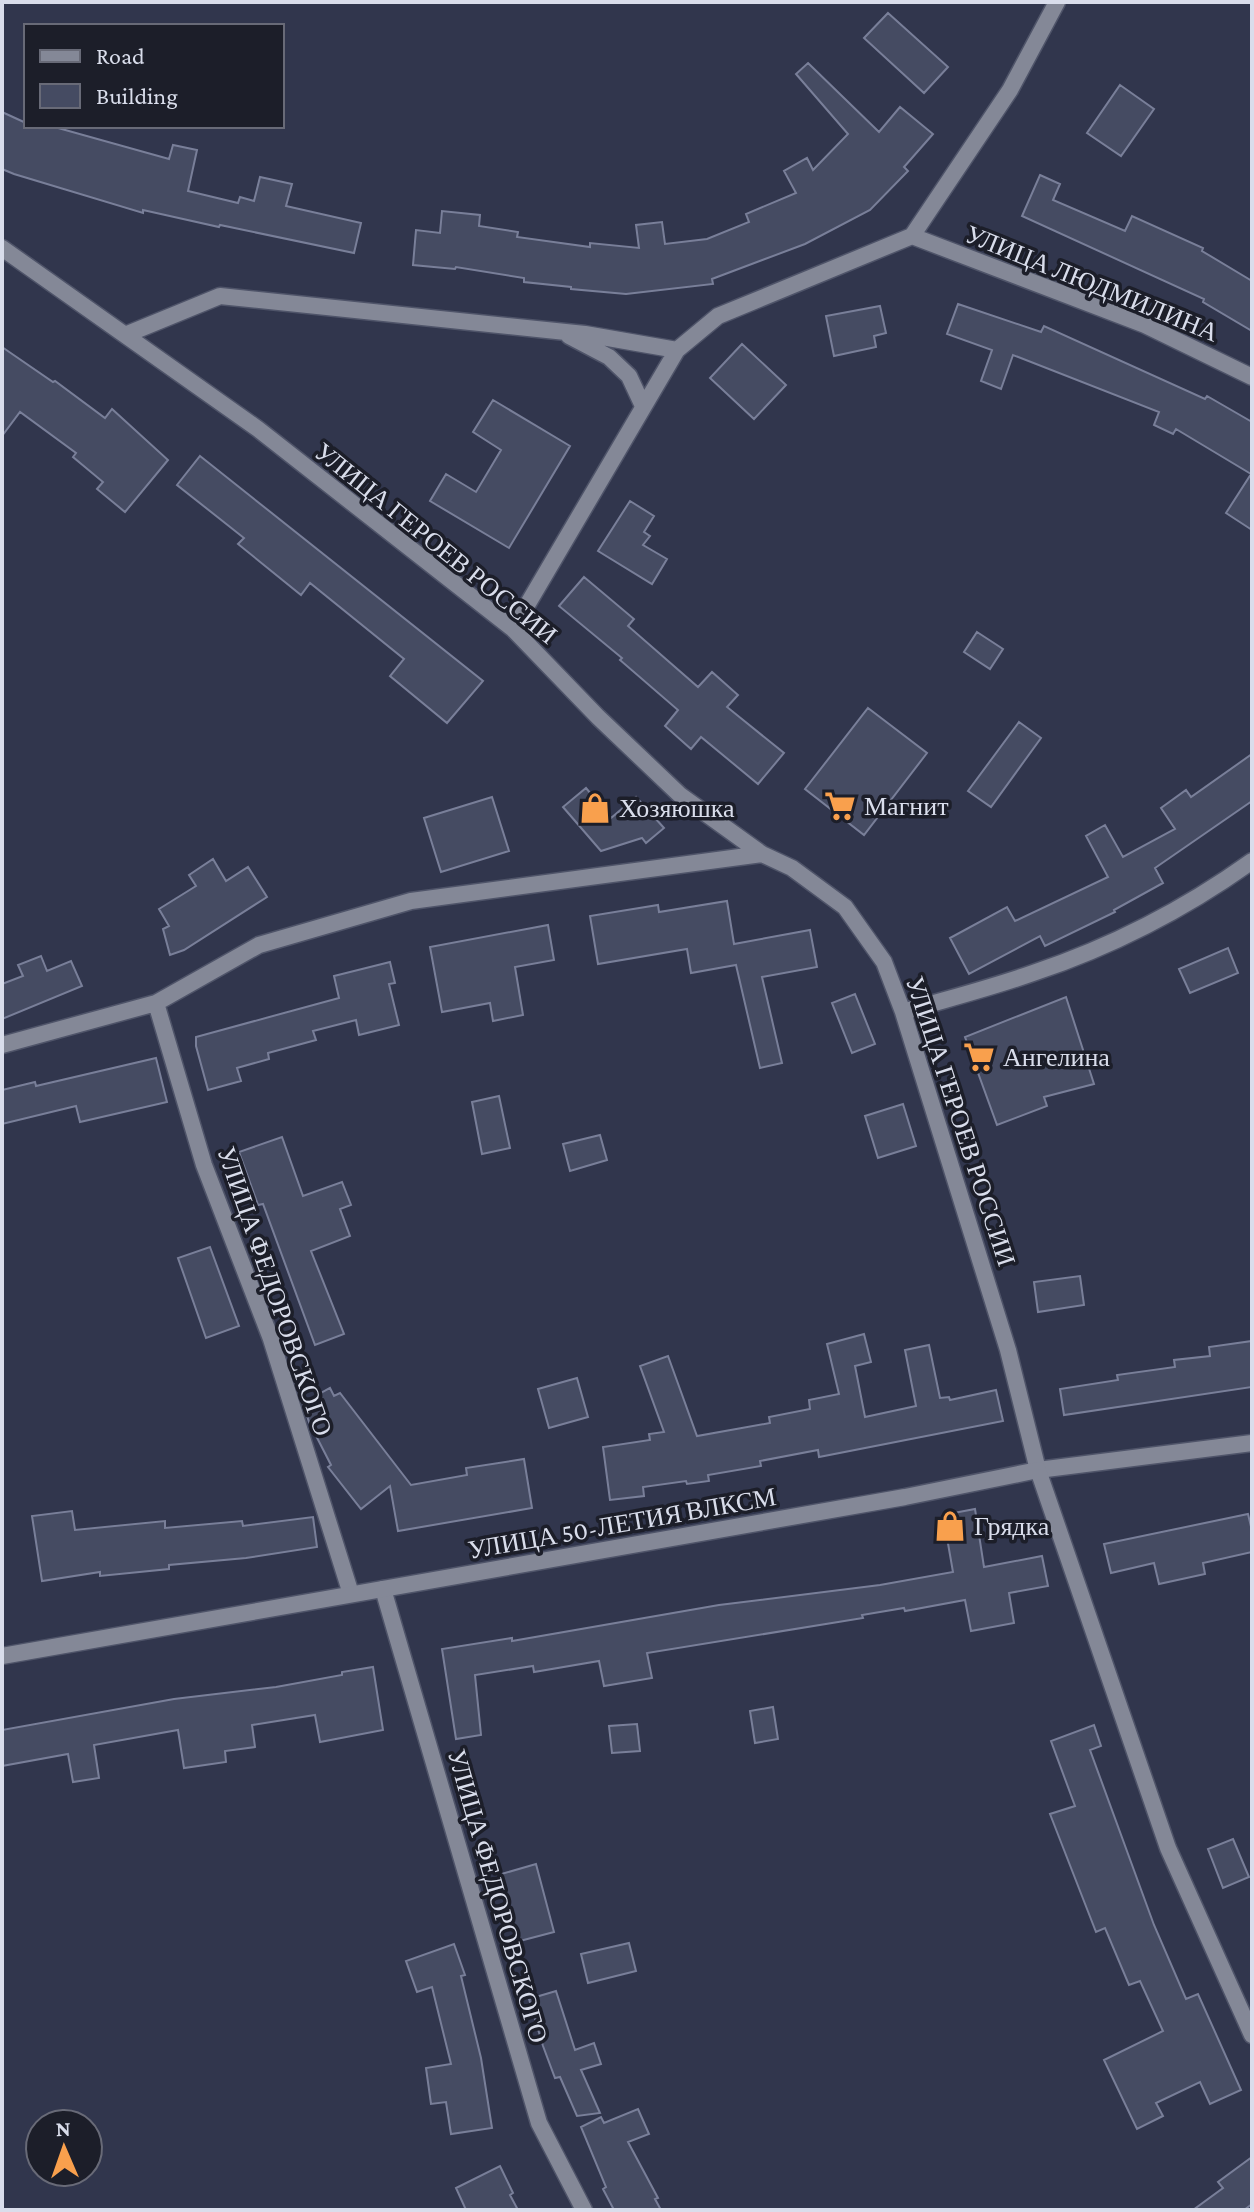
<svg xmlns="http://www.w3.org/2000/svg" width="1254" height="2212" viewBox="0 0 1254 2212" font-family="'Crimson Pro',serif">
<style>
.building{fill:#454b62;stroke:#797f99;stroke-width:2}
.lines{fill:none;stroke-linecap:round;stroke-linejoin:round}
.minor-casing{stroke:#4f5469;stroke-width:19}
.tertiary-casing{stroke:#4f5469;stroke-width:19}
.minor{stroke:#848897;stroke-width:16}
.tertiary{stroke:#848897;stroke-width:16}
.labels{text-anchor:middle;stroke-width:7;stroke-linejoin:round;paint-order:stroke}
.street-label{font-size:26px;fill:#d9ddeb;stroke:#1c1e29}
.poi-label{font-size:26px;fill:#d9ddeb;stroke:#1c1e29;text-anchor:start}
</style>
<rect width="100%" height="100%" fill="#31364d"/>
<path class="building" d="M 888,13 L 948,67 L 924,93 L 864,38 Z
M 808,63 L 879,132 L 900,107 L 933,134 L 904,167 L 908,171 L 870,210 L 805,244 L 712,279 L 713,284 L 626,294 L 571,289 L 571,287 L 524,282 L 524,278 L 456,267 L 455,269 L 413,265 L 416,230 L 440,233 L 442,211 L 480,215 L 479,226 L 518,232 L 517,237 L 590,247 L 590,243 L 639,248 L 636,225 L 662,222 L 665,244 L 707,239 L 749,222 L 746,214 L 796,193 L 784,171 L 807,158 L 813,170 L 848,134 L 796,74 Z
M 1120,85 L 1154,109 L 1121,156 L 1087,133 Z
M 2,112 L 26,123 L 26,126 L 51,126 L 169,159 L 173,145 L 197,150 L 188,191 L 238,203 L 240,197 L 254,201 L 260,177 L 292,184 L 286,206 L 361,223 L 354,253 L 220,225 L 219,227 L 143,210 L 143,213 L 14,174 L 2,169 Z
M 1040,175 L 1060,184 L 1053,200 L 1125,231 L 1132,216 L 1203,248 L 1202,251 L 1252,281 L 1252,331 L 1203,302 L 1204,299 L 1022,216 Z
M 958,304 L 1041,332 L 1044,326 L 1205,399 L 1207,396 L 1252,422 L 1252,530 L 1226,513 L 1251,474 L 1176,429 L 1173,434 L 1154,425 L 1159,412 L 1013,355 L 1001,389 L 981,381 L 992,350 L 947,334 Z
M 880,306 L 886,333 L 874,336 L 876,347 L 834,356 L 826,316 Z
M 742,344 L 786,385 L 754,419 L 710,378 Z
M 2,347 L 53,382 L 55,381 L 105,418 L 112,409 L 168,460 L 125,512 L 97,489 L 103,482 L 73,457 L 76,453 L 20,412 L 2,436 Z
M 493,400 L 570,446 L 509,548 L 430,501 L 446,474 L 476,492 L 501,450 L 473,432 Z
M 200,456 L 483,681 L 447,723 L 390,676 L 404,659 L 310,583 L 301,595 L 238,544 L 244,538 L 177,485 Z
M 630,501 L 654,516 L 644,532 L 650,536 L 643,545 L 667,559 L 652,584 L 598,551 Z
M 584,577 L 634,619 L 628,626 L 698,687 L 712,672 L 738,695 L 727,707 L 784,753 L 758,784 L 701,737 L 691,749 L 665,726 L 678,710 L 620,660 L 622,658 L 559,606 Z
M 977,632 L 1003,649 L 990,669 L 964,652 Z
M 868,708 L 927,753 L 864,835 L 805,789 Z
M 1019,722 L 1041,738 L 991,807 L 968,791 Z
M 1252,754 L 1252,801 L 1155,868 L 1163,883 L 1114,910 L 1115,912 L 1045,946 L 1040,936 L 969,974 L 950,938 L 1007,907 L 1015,921 L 1108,877 L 1086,836 L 1105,825 L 1123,857 L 1175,829 L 1161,808 L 1186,790 L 1191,797 Z
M 586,788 L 611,818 L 636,797 L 664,828 L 646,843 L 642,838 L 601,851 L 563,807 Z
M 492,797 L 509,851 L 441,872 L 424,818 Z
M 213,859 L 226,881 L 248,867 L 267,897 L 184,950 L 170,955 L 163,929 L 169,926 L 159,909 L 196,886 L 189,875 Z
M 727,901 L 734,944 L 810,930 L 817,967 L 762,977 L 782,1063 L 760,1068 L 736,965 L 691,973 L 687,949 L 598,964 L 590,916 L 658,905 L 659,912 Z
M 548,925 L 554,960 L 515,967 L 523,1015 L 493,1021 L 490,1003 L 442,1012 L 430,947 Z
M 1228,948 L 1238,973 L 1190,993 L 1179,969 Z
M 41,956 L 47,971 L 71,961 L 82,986 L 2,1019 L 2,984 L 23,976 L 18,965 Z
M 390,962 L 395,983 L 389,984 L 399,1025 L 359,1035 L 356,1020 L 313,1031 L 316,1040 L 268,1053 L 269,1059 L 237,1068 L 241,1081 L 208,1090 L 196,1046 L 196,1037 L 339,998 L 334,976 Z
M 855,994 L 875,1044 L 852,1053 L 832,1003 Z
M 1066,997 L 1094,1084 L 1044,1097 L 1047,1106 L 997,1125 L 965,1037 Z
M 156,1058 L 167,1102 L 80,1122 L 76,1106 L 2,1124 L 2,1090 L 35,1082 L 36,1086 Z
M 499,1096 L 510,1148 L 482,1154 L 472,1102 Z
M 903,1104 L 916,1146 L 878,1158 L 865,1116 Z
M 600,1135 L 607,1160 L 570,1171 L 563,1144 Z
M 282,1137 L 303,1196 L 342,1182 L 351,1205 L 340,1209 L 350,1236 L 311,1251 L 344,1334 L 315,1345 L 263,1204 L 258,1205 L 239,1152 Z
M 210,1247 L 239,1326 L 206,1338 L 178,1258 Z
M 1080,1276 L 1084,1305 L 1038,1312 L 1034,1282 Z
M 864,1334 L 871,1362 L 855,1366 L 865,1417 L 916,1406 L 905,1350 L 929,1345 L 940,1398 L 949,1397 L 950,1400 L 996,1390 L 1003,1421 L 819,1457 L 818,1450 L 760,1461 L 761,1466 L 708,1475 L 709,1481 L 687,1484 L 686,1481 L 643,1487 L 644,1496 L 610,1500 L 603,1447 L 650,1440 L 649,1434 L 664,1432 L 640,1366 L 668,1356 L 697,1436 L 770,1423 L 769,1417 L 810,1409 L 809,1400 L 839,1394 L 827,1344 Z
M 1252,1341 L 1252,1387 L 1064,1415 L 1060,1389 L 1118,1380 L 1117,1375 L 1175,1367 L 1174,1360 L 1210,1356 L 1209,1347 Z
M 577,1378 L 588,1417 L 549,1428 L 538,1389 Z
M 330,1388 L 334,1396 L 340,1393 L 411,1485 L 467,1475 L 466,1468 L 524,1459 L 532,1508 L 398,1531 L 390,1486 L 361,1509 L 328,1467 L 331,1465 L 309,1422 L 303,1403 Z
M 975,1509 L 984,1567 L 1042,1556 L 1048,1586 L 1009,1593 L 1014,1623 L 971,1631 L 965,1600 L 905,1611 L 904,1608 L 862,1615 L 863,1618 L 647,1653 L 652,1678 L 604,1686 L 599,1661 L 534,1672 L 533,1666 L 475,1675 L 481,1735 L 456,1739 L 442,1649 L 512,1638 L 512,1641 L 719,1605 L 880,1585 L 953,1572 L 943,1515 Z
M 72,1511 L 75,1530 L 165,1521 L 165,1528 L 242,1521 L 243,1526 L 313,1517 L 317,1547 L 246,1558 L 169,1565 L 169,1569 L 100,1576 L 100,1572 L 42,1581 L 32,1516 Z
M 1248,1514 L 1252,1531 L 1252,1552 L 1203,1563 L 1205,1574 L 1159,1584 L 1154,1563 L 1111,1573 L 1104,1544 Z
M 373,1667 L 383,1730 L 320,1742 L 315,1715 L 252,1725 L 255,1747 L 225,1751 L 226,1762 L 184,1768 L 178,1730 L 94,1745 L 99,1778 L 73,1782 L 68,1754 L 2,1766 L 2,1730 L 174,1699 L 276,1687 L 342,1675 L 342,1672 Z
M 773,1707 L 778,1739 L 755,1743 L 750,1711 Z
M 637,1724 L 640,1751 L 612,1753 L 609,1726 Z
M 1094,1725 L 1101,1746 L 1090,1750 L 1154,1925 L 1186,1999 L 1198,1994 L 1241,2090 L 1210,2104 L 1200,2082 L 1156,2103 L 1163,2116 L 1137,2129 L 1104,2060 L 1163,2031 L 1140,1981 L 1129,1985 L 1105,1928 L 1096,1932 L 1050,1814 L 1075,1806 L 1051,1741 Z
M 1233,1839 L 1249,1877 L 1223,1888 L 1208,1849 Z
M 536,1864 L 554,1932 L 516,1942 L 498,1875 Z
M 629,1943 L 636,1971 L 588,1983 L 581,1954 Z
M 454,1944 L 465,1975 L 461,1976 L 481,2058 L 492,2128 L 451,2134 L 446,2102 L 431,2104 L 426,2068 L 451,2064 L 432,1987 L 417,1992 L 406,1961 Z
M 556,1991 L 575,2050 L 594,2043 L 601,2064 L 581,2070 L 600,2113 L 577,2116 L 560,2077 L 555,2078 L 543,2046 L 529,1999 Z
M 638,2109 L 649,2134 L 628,2142 L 658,2198 L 655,2199 L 661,2210 L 614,2210 L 603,2189 L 606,2187 L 581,2127 L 601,2117 L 604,2123 Z
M 1252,2157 L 1252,2204 L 1244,2210 L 1193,2210 L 1223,2188 L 1218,2182 Z
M 500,2166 L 513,2193 L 510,2195 L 518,2210 L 466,2210 L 456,2188 Z"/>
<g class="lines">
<defs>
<path id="minor" d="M 912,236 L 1145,325 L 1252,377
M 2,248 L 258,429 L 513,629 L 598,717 L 680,795 L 762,854 L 792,868 L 845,907 L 884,962 L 903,1012 L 1008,1350 L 1038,1470 L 1252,1443
M 125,335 L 220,296 L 585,334 L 677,350 L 513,629
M 569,336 L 609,357 L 629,376 L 643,406
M 677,350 L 718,316 L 912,236 L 1010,90 L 1057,2
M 156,1003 L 204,1165 L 271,1339 L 351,1594
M 903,1012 C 947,999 991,988 1033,973 C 1111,947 1185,909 1252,861
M 2,1045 L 156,1003 L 259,945 L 411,901 L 762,854
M 383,1589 L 539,2123 L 584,2210"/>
<path id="tertiary" d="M 2,1656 L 905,1497 L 1038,1470 L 1168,1848 L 1252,2035"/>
</defs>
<use href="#minor" class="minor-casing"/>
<use href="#tertiary" class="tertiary-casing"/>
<use href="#minor" class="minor"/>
<use href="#tertiary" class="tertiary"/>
</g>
<defs>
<symbol id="supermarket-bare" viewBox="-9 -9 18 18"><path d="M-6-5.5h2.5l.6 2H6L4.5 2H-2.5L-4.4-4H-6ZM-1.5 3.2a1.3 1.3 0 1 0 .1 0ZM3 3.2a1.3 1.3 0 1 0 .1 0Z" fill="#f9a04d" stroke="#1c1e29" stroke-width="2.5" paint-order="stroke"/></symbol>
<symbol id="shop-bare" viewBox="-9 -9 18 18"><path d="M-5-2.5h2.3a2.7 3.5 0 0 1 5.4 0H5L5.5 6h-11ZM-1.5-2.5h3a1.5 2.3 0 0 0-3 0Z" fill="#f9a04d" stroke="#1c1e29" stroke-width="2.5" paint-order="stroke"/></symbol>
</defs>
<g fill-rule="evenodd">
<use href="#supermarket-bare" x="818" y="784" width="44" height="44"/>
<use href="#shop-bare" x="573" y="786" width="44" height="44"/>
<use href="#supermarket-bare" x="957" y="1035" width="44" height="44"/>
<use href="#shop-bare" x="928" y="1504" width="44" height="44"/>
</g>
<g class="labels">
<g class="street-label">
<text transform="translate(1092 283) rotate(22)" y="9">УЛИЦА ЛЮДМИЛИНА</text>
<text transform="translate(436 543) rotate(39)" y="9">УЛИЦА ГЕРОЕВ РОССИИ</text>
<text transform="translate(961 1121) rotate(72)" y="9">УЛИЦА ГЕРОЕВ РОССИИ</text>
<text transform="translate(275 1291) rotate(71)" y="9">УЛИЦА ФЕДОРОВСКОГО</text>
<text transform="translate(622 1523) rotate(-10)" y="9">УЛИЦА 50-ЛЕТИЯ ВЛКСМ</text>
<text transform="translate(498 1896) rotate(74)" y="9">УЛИЦА ФЕДОРОВСКОГО</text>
</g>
<g class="poi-label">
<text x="864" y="815">Магнит</text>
<text x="619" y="817">Хозяюшка</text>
<text x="1003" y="1066">Ангелина</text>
<text x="974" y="1535">Грядка</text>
</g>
</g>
<rect width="1254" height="2212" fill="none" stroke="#d9ddeb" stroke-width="8"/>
<rect x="24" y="24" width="260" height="104" fill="#1c1e29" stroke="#686a77" stroke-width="2"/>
<rect x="40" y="50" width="40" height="12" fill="#848897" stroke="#686a77" stroke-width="2"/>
<text x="96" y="64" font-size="24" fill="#d9ddeb">Road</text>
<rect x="40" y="84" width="40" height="24" fill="#454b62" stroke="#686a77" stroke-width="2"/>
<text x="96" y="104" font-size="24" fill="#d9ddeb">Building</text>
<g transform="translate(64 2148) rotate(358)"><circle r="38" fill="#1c1e29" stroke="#686a77" stroke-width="2"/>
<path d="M0-6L14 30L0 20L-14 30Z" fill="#f9a04d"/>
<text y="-12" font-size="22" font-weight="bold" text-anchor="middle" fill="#d9ddeb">N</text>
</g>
</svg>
